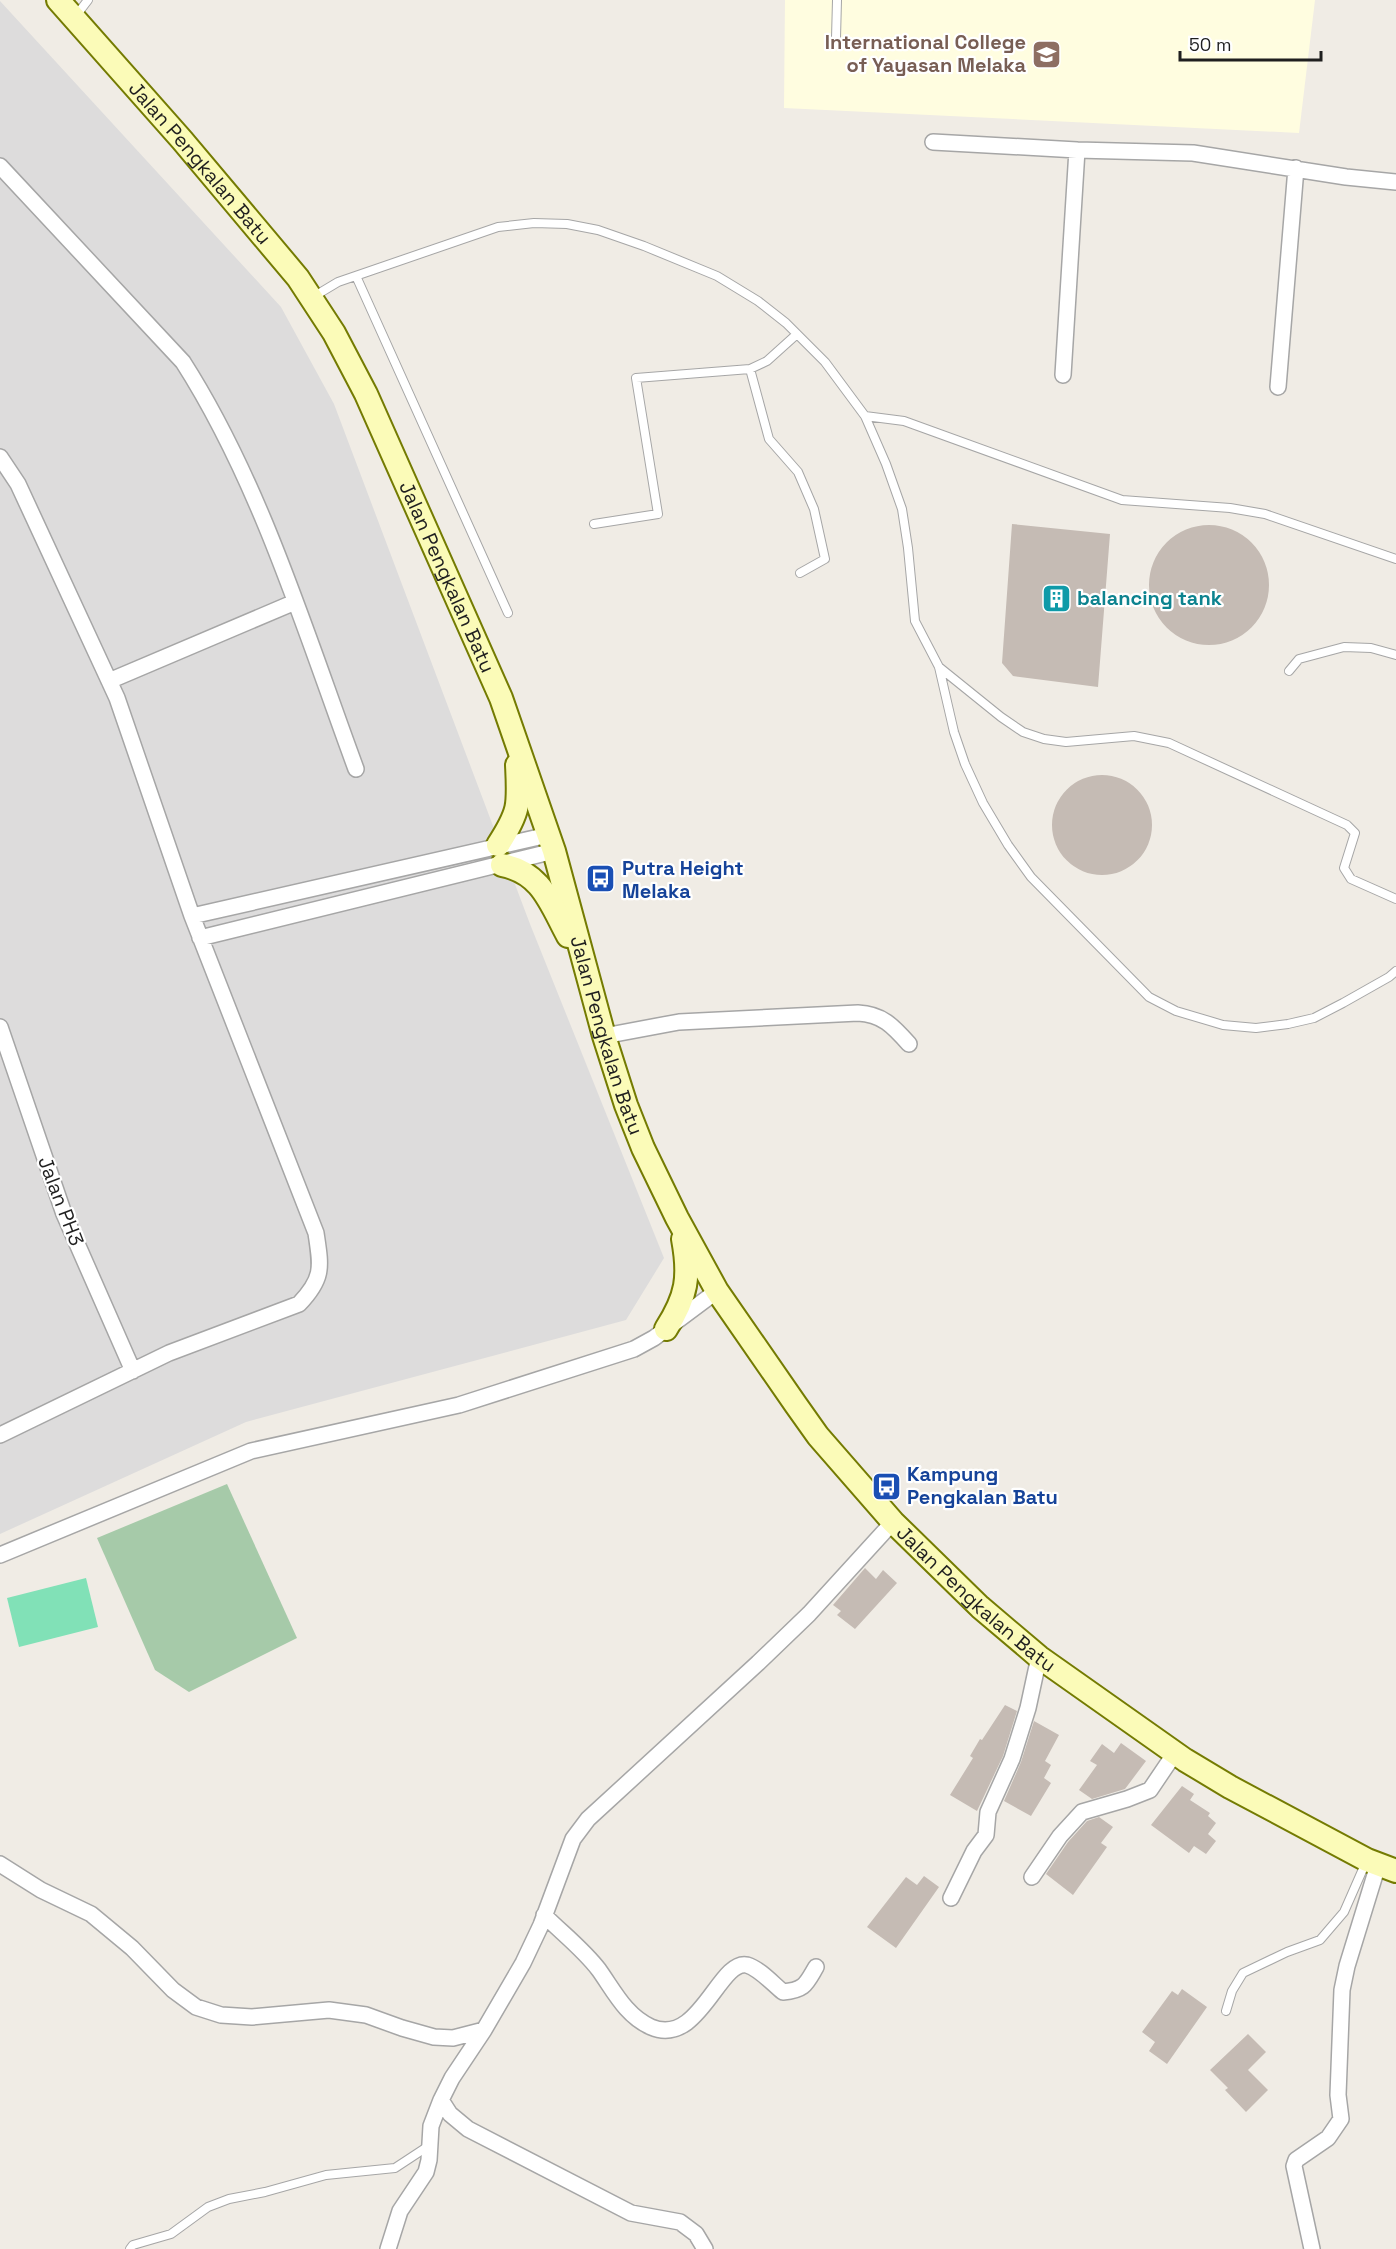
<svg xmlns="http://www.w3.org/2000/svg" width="1396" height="2249" viewBox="0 0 1396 2249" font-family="'Space Grotesk',sans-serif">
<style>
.residential{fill:#dddcdc}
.education{fill:#fffde0}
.cemetery{fill:#a6caa9}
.pitch{fill:#81e1b7}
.building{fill:#c5bbb4}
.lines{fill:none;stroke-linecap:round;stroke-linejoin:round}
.lane-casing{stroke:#a6a6a6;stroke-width:10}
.street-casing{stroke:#a6a6a6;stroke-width:18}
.secondary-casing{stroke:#747b02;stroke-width:26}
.lane{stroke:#fff;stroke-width:8}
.street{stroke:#fff;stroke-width:15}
.secondary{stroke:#fbfbb8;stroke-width:22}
.labels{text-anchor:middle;stroke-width:4.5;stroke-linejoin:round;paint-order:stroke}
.education-label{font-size:20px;font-weight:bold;fill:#785e54;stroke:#fff;text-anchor:end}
.street-label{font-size:20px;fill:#1f1f1f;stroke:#fff}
.culture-label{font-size:20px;font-weight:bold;fill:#0d838f;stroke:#fff;text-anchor:start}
.transit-label{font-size:20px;font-weight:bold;fill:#164399;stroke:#fff;text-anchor:start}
</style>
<rect width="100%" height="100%" fill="#f0ece5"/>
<path class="residential" d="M 0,1 L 281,307 L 334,404 L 530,924 L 664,1258 L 626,1320 L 246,1422 L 0,1534 Z"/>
<path class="education" d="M 785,0 L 1315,0 L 1299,133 L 784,108 Z"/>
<path class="cemetery" d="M 227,1484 L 297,1638 L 189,1692 L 155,1670 L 97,1538 Z"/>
<path class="pitch" d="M 86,1578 L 98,1627 L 19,1647 L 7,1598 Z"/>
<path class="building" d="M 1012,524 L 1110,534 L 1098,687 L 1013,676 L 1002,663 Z
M1149 585a60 60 0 1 1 120 0a60 60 0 1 1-120 0Z
M1052 825a50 50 0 1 1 100 0a50 50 0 1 1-100 0Z
M 865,1568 L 876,1579 L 883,1570 L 897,1583 L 855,1629 L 837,1615 L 841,1611 L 833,1605 Z
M 1005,1705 L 1017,1711 L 1003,1756 L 977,1811 L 950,1795 L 973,1758 L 970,1756 L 980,1739 L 982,1740 Z
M 1034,1721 L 1059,1735 L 1045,1761 L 1051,1765 L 1044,1778 L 1051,1783 L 1031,1816 L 1004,1801 L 1021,1762 Z
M 1121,1743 L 1146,1761 L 1125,1789 L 1092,1799 L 1079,1790 L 1097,1765 L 1090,1761 L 1102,1744 L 1114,1753 Z
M 1182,1786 L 1194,1794 L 1190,1800 L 1210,1813 L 1208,1816 L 1216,1823 L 1208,1834 L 1216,1841 L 1206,1854 L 1194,1846 L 1189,1853 L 1151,1825 Z
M 1099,1817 L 1113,1827 L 1101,1843 L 1107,1847 L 1073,1895 L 1046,1874 L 1068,1842 L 1087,1821 Z
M 924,1876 L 939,1887 L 896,1948 L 867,1927 L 906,1877 L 917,1885 Z
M 1182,1989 L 1207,2007 L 1167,2064 L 1149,2051 L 1155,2042 L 1142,2032 L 1172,1991 L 1178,1995 Z
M 1248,2034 L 1266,2052 L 1248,2070 L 1268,2090 L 1246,2112 L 1225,2090 L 1228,2088 L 1210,2070 Z"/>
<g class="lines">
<defs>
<path id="lane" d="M 75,17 L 88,0
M 836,38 L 837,0
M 356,276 L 508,613
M 313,297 L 338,282 L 498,227 L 534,223 L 567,224 L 598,230 L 644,246 L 717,276 L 758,301 L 786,323 L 825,362 L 865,416 L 886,464 L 902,509 L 908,548 L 915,621 L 939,667 L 954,732 L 965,764 L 983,803 L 1008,845 L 1031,877 L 1149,997 L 1176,1011 L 1223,1025 L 1256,1028 L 1288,1024 L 1314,1018 L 1343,1003 L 1389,977 L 1396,971
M 750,369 L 769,439 L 798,472 L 814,509 L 825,559 L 800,573
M 865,416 L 904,421 L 1122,500 L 1230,508 L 1265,514 L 1396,559
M 594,524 L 658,514 L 636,378 L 750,369 L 767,361 L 797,334
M 939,667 L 1001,717 L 1023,732 L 1044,739 L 1066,742 L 1134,736 L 1169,743 L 1347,825 L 1355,833 L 1344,868 L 1351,879 L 1396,899
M 1289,671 L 1299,659 L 1344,647 L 1371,648 L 1396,655
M 1226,2011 L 1232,1991 L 1243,1973 L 1287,1952 L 1320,1940 L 1344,1912 L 1366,1862
M 130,2249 L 133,2245 L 171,2234 L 208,2207 L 229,2199 L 265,2192 L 326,2175 L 395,2168 L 430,2145"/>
<path id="street" d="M 933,142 L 1077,150 L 1193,153 L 1346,177 L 1396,182
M 0,166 L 183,362 C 261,484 306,634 356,769
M 1063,375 L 1077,150
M 1278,387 L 1296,168
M 0,457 L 18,484 L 117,698 L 192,916 L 316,1233 C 321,1267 324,1278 299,1304 L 169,1353 L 0,1435
M 109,681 L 295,602
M 192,916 L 548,835
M 200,938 L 554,851
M 0,1027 L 64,1214 L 133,1371
M 604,1036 L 679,1022 L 858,1013 C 882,1014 893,1026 909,1044
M 0,1555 L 251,1451 L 459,1405 L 634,1349 L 654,1338 L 717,1291
M 0,1864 L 41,1890 L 91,1914 L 132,1948 L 173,1990 L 196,2007 L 221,2015 L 252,2017 L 329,2010 L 366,2015 L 402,2028 L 434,2037 L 453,2038 L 484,2030
M 1032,1877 L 1060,1836 L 1082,1812 L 1127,1799 L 1150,1790 L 1175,1753
M 951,1898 L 974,1851 L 986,1835 L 988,1812 L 1012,1759 L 1028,1708 L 1039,1657
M 544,1915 C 562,1933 584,1950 599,1970 C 614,1991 626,2016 651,2027 C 699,2048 719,1959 747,1965 C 760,1969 773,1984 783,1992 C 805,1990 806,1984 816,1967
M 441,2100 L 450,2114 L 468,2129 L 631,2213 L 680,2222 L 696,2234 L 705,2249
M 388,2249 L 400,2211 L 426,2172 L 429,2160 L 431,2126 L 441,2100 L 452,2078 L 484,2030 L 523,1963 L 541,1925 L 573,1839 L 588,1819 L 758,1663 L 809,1614 L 893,1522
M 1312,2249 L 1294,2166 L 1296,2160 L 1328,2138 L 1341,2119 L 1338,2095 L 1342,1990 L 1347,1966 L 1378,1865"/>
<g id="secondary">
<path id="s1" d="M 58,0 L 182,140 L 298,278 L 334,333 L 366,394 L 501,698 L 554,851 L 604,1036 L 626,1105 L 643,1148 L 677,1218 L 717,1291 L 796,1405 L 818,1436 L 893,1522 L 980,1607 L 1039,1657 L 1185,1760 L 1230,1787 L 1367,1860 L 1396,1871"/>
<path d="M 498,845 C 520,811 519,805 517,765"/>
<path d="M 502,865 C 542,873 550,903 568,936"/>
<path d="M 666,1329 C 687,1296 690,1277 683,1239"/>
</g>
</defs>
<use href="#lane" class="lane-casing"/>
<use href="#street" class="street-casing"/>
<use href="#secondary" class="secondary-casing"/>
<use href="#lane" class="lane"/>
<use href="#street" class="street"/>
<use href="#secondary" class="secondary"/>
</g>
<defs>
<symbol id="university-square" viewBox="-11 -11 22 22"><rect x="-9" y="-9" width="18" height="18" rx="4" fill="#8d6e63" stroke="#fff"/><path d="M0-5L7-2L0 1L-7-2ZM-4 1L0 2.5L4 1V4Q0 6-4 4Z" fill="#fff"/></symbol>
<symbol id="building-square" viewBox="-11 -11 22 22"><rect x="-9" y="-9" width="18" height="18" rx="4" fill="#0f9aa8" stroke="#fff"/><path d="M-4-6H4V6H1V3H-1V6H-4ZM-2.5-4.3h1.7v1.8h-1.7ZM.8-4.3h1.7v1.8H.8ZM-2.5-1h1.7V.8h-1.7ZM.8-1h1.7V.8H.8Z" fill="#fff"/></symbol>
<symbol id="bus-square" viewBox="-11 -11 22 22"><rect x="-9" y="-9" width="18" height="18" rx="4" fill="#1a4fb4" stroke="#fff"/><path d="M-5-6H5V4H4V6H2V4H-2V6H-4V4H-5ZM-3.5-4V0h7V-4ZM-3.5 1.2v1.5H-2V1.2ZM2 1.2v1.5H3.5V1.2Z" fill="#fff"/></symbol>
</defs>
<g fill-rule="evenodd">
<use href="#university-square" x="1030" y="38" width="33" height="33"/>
<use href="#building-square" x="1040" y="582" width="33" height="33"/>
<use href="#bus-square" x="584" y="862" width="33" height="33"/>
<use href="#bus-square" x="870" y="1470" width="33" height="33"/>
</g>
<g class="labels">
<g class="education-label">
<text x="1026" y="49">International College<tspan x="1026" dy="23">of Yayasan Melaka</tspan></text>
</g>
<g class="street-label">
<text dy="7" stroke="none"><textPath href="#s1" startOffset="216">Jalan Pengkalan Batu</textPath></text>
<text dy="7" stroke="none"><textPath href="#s1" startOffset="702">Jalan Pengkalan Batu</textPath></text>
<text dy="7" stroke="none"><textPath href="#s1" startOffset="1188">Jalan Pengkalan Batu</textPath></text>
<text transform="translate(61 1201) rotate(69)" y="7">Jalan PH3</text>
<text dy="7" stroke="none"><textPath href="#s1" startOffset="1872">Jalan Pengkalan Batu</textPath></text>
</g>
<g class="culture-label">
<text x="1077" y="605">balancing tank</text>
</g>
<g class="transit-label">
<text x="622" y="875">Putra Height<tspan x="622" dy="23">Melaka</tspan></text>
<text x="907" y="1481">Kampung<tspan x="907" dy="23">Pengkalan Batu</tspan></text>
</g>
</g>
<path d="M1180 51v9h141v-9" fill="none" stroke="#1f1f1f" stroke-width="3"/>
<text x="1189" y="51" font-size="18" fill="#1f1f1f" stroke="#ffffff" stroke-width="4.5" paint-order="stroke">50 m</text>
</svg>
